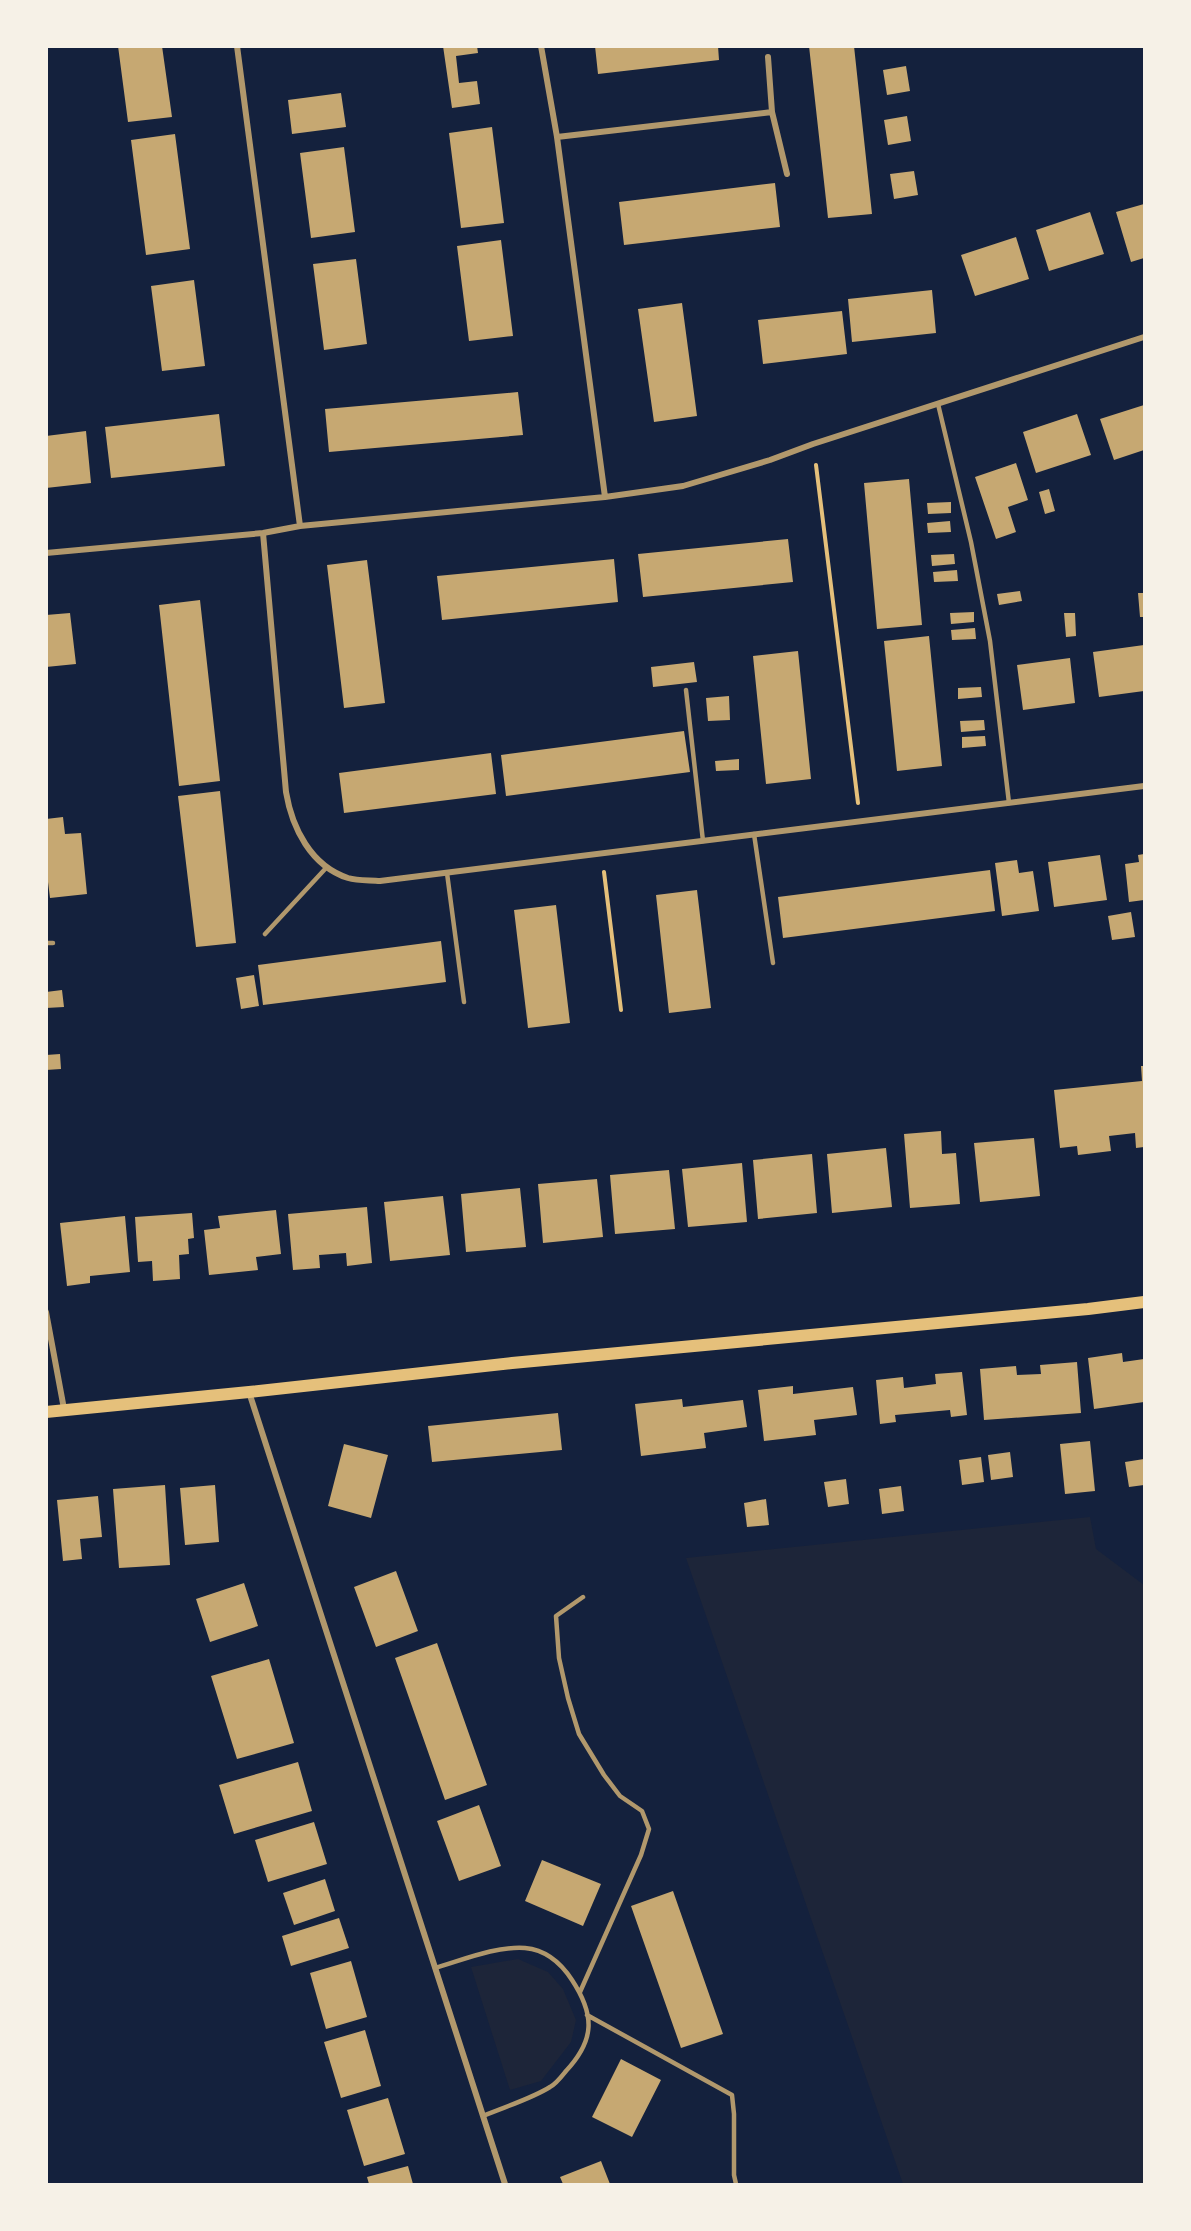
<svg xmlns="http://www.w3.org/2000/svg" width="1191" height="2231" viewBox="0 0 1191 2231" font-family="Roboto,sans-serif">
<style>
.green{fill:#1d2539}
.building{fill:#c6a872}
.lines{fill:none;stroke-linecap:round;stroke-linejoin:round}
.path{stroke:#e5c07b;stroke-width:4}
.service{stroke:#b1986c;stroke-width:4.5}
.minor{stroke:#b1986c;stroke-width:6}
.secondary{stroke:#e5c07b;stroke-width:12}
</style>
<rect width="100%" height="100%" fill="#14213d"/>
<path class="green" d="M 1090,1517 L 1096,1549 L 1144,1585 L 1144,2184 L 903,2184 L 686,1558 Z
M 518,1959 L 548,1972 L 563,1989 L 576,2020 L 571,2042 L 541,2081 L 510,2090 L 471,1967 Z"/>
<path class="building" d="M 118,46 L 162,46 L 172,117 L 128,122 Z
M 443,46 L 477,46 L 478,53 L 456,56 L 459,83 L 477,81 L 480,104 L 452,108 Z
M 595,46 L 718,46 L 719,60 L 598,74 Z
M 809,46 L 854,46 L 872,214 L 828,218 Z
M 906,66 L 910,91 L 887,95 L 883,70 Z
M 341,93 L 346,127 L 292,134 L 288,100 Z
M 907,116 L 911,141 L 888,145 L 884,120 Z
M 492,127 L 504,223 L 461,228 L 449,133 Z
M 175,134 L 190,249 L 146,255 L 131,140 Z
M 344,147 L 355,232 L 311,238 L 300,153 Z
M 914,171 L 918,195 L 894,199 L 890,174 Z
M 775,183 L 780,227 L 624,245 L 619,202 Z
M 1144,204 L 1144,258 L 1131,262 L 1116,212 Z
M 1090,212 L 1104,254 L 1049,271 L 1036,230 Z
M 1016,237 L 1029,279 L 975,296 L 961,255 Z
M 501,240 L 513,336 L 469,341 L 457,246 Z
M 356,259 L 367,344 L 324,350 L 313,264 Z
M 194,280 L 205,366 L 162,371 L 151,286 Z
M 932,290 L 936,333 L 852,342 L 848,299 Z
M 682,303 L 697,416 L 654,422 L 638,309 Z
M 842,311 L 847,354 L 763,364 L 758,320 Z
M 518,392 L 523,435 L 329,452 L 325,409 Z
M 1144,405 L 1144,450 L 1114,460 L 1100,419 Z
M 219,414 L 225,466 L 111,478 L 105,427 Z
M 1077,414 L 1091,455 L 1036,473 L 1023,432 Z
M 86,431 L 91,483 L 46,488 L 46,436 Z
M 1016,463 L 1028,500 L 1008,507 L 1016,532 L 996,539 L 975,477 Z
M 909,479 L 922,625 L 877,629 L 864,483 Z
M 1049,489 L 1055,511 L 1045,514 L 1039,492 Z
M 951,502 L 951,513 L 928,514 L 927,503 Z
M 950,521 L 951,532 L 928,533 L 927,523 Z
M 788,539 L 793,582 L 643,597 L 638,554 Z
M 954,554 L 955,564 L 932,566 L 931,555 Z
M 614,559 L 618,602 L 442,620 L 437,576 Z
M 367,560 L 385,703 L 344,708 L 327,565 Z
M 957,570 L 958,581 L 934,582 L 933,572 Z
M 1020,591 L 1022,601 L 999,605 L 997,594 Z
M 1138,593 L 1144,593 L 1144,617 L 1140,617 Z
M 200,600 L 220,781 L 179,786 L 159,605 Z
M 974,612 L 974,622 L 951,624 L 950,613 Z
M 70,613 L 76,664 L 46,667 L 46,615 Z
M 1064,613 L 1075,613 L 1076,636 L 1066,637 Z
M 975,628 L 976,639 L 952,640 L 951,630 Z
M 929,636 L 942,766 L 897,771 L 884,641 Z
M 1144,645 L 1144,691 L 1099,697 L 1093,652 Z
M 798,651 L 811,779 L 766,784 L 753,656 Z
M 1070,658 L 1075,703 L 1023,710 L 1017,665 Z
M 694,662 L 697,682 L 653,687 L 651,667 Z
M 981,687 L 982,697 L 958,699 L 958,688 Z
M 729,696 L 730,720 L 708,721 L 706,698 Z
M 984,720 L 985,730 L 961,732 L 960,721 Z
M 684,731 L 690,772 L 506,796 L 501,755 Z
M 985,736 L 986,746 L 962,748 L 962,737 Z
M 491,753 L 496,794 L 344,813 L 339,773 Z
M 739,759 L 739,770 L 716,771 L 715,761 Z
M 220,791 L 236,943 L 196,947 L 178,796 Z
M 63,817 L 65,834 L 81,833 L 87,894 L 50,898 L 46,866 L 46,819 Z
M 1144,854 L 1144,900 L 1129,902 L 1125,864 L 1139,862 L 1138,855 Z
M 1100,855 L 1107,900 L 1054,907 L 1048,862 Z
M 1017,860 L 1019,873 L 1033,871 L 1039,911 L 1002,916 L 995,863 Z
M 990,870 L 995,911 L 783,938 L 778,897 Z
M 697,890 L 711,1008 L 669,1013 L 656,895 Z
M 556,905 L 570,1023 L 528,1028 L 514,910 Z
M 1131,912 L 1135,937 L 1112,940 L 1108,916 Z
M 441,941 L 446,982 L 263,1005 L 258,965 Z
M 254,975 L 259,1006 L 241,1009 L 236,978 Z
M 62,990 L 64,1007 L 46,1008 L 46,992 Z
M 60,1054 L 61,1069 L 46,1070 L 46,1055 Z
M 1141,1066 L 1144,1066 L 1144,1147 L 1136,1148 L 1135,1133 L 1109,1136 L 1111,1151 L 1078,1155 L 1077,1146 L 1060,1148 L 1054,1090 L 1142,1081 Z
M 941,1131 L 942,1154 L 956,1153 L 960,1204 L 910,1208 L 904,1134 Z
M 1034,1138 L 1040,1196 L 980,1202 L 974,1143 Z
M 886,1148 L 892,1207 L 832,1213 L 827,1154 Z
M 812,1154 L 817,1213 L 758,1219 L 753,1160 Z
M 742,1163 L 747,1222 L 688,1227 L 682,1169 Z
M 669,1170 L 675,1229 L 615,1234 L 610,1175 Z
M 597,1179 L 603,1237 L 543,1243 L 538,1184 Z
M 520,1188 L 526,1247 L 466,1252 L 461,1194 Z
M 443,1196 L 450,1255 L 390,1261 L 384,1202 Z
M 367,1207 L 372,1263 L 347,1266 L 346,1253 L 319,1255 L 320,1268 L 293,1270 L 288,1214 Z
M 276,1210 L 281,1254 L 256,1257 L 258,1270 L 209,1275 L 204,1230 L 220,1228 L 218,1216 Z
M 192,1213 L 194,1238 L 188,1239 L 189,1254 L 179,1255 L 180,1279 L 153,1281 L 152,1261 L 138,1262 L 135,1217 Z
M 125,1216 L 130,1272 L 90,1276 L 90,1283 L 67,1286 L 60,1223 Z
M 1122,1353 L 1123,1362 L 1144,1359 L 1144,1402 L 1094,1409 L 1088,1358 Z
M 1077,1362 L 1081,1413 L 984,1420 L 980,1369 L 1016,1366 L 1017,1375 L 1041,1374 L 1040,1365 Z
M 962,1372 L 967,1415 L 951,1417 L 950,1410 L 895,1415 L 896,1422 L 880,1424 L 876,1380 L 903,1377 L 904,1388 L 936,1384 L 935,1374 Z
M 793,1386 L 793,1394 L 853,1387 L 857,1415 L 814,1420 L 816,1435 L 764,1441 L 758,1390 Z
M 682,1399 L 683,1407 L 743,1400 L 747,1427 L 704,1433 L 706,1448 L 641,1456 L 635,1404 Z
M 558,1413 L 562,1450 L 432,1462 L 428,1426 Z
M 1090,1441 L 1095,1491 L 1065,1494 L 1060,1444 Z
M 344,1444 L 388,1455 L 371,1518 L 328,1506 Z
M 1010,1452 L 1013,1477 L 991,1480 L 988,1455 Z
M 981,1457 L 984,1482 L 962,1485 L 959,1460 Z
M 1144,1459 L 1144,1485 L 1129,1487 L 1125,1462 Z
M 846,1479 L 849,1504 L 828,1507 L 824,1482 Z
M 165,1485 L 170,1565 L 119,1568 L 113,1489 Z
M 215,1485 L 219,1542 L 185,1545 L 180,1488 Z
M 901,1486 L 904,1511 L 882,1514 L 879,1489 Z
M 98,1496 L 102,1537 L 80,1539 L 82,1559 L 63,1561 L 57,1500 Z
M 766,1499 L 769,1525 L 747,1527 L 744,1503 Z
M 396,1571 L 418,1631 L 376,1647 L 354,1587 Z
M 244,1583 L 258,1626 L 210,1642 L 196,1599 Z
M 437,1643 L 487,1785 L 445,1800 L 395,1658 Z
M 269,1659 L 294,1743 L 237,1759 L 211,1676 Z
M 298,1762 L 312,1811 L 234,1834 L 219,1785 Z
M 479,1805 L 501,1866 L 459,1881 L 437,1821 Z
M 314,1822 L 327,1864 L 268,1882 L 255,1840 Z
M 542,1860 L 601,1884 L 583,1926 L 525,1901 Z
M 325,1879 L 335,1911 L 294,1925 L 283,1893 Z
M 673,1891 L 723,2034 L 681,2048 L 631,1906 Z
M 339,1918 L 349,1948 L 291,1966 L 282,1936 Z
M 351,1961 L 367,2017 L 326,2029 L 310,1973 Z
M 365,2030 L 381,2086 L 341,2098 L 324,2042 Z
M 621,2059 L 661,2080 L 632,2137 L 592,2117 Z
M 388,2098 L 405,2154 L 364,2166 L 347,2110 Z
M 601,2161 L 610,2184 L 563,2184 L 560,2177 Z
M 408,2166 L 413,2184 L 369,2184 L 367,2177 Z"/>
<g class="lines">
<path class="path" d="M 816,465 L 858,803
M 604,872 L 621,1010"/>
<path class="service" d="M 938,404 L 971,542 L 990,641 L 1009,803
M 686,690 L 703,841
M 754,834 L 773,963
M 447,873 L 464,1002
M 265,934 L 326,868
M 46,943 L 53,943
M 435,1968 C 463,1960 495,1946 525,1948 C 547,1950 561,1963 572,1980 C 595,2015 595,2040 566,2071 C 562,2076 556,2084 550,2087 C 531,2099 504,2107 483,2116
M 580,1992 L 641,1855 L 649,1829 L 642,1811 L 620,1796 L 604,1775 L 579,1734 L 568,1698 L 559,1658 L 556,1616 L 583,1597
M 587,2015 L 732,2095 L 734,2114 L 734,2175 L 736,2184"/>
<path class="minor" d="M 237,46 L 300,526
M 541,46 L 557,137 L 605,497
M 768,57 L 772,112 L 787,174
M 557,137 L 772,112
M 263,533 L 286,792 C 292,828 311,866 348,878 C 358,881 370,880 380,881 L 1144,786
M 46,553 L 263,533 L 300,526 L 605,497 L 683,486 L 770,460 L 813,444 L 1144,337
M 46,1312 L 64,1409
M 249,1392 L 505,2184"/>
<path class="secondary" d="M 46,1412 L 249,1392 L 512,1363 L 1088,1309 L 1144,1302"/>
</g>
<rect width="1191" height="2231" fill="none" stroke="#f6f1e7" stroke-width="96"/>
</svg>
